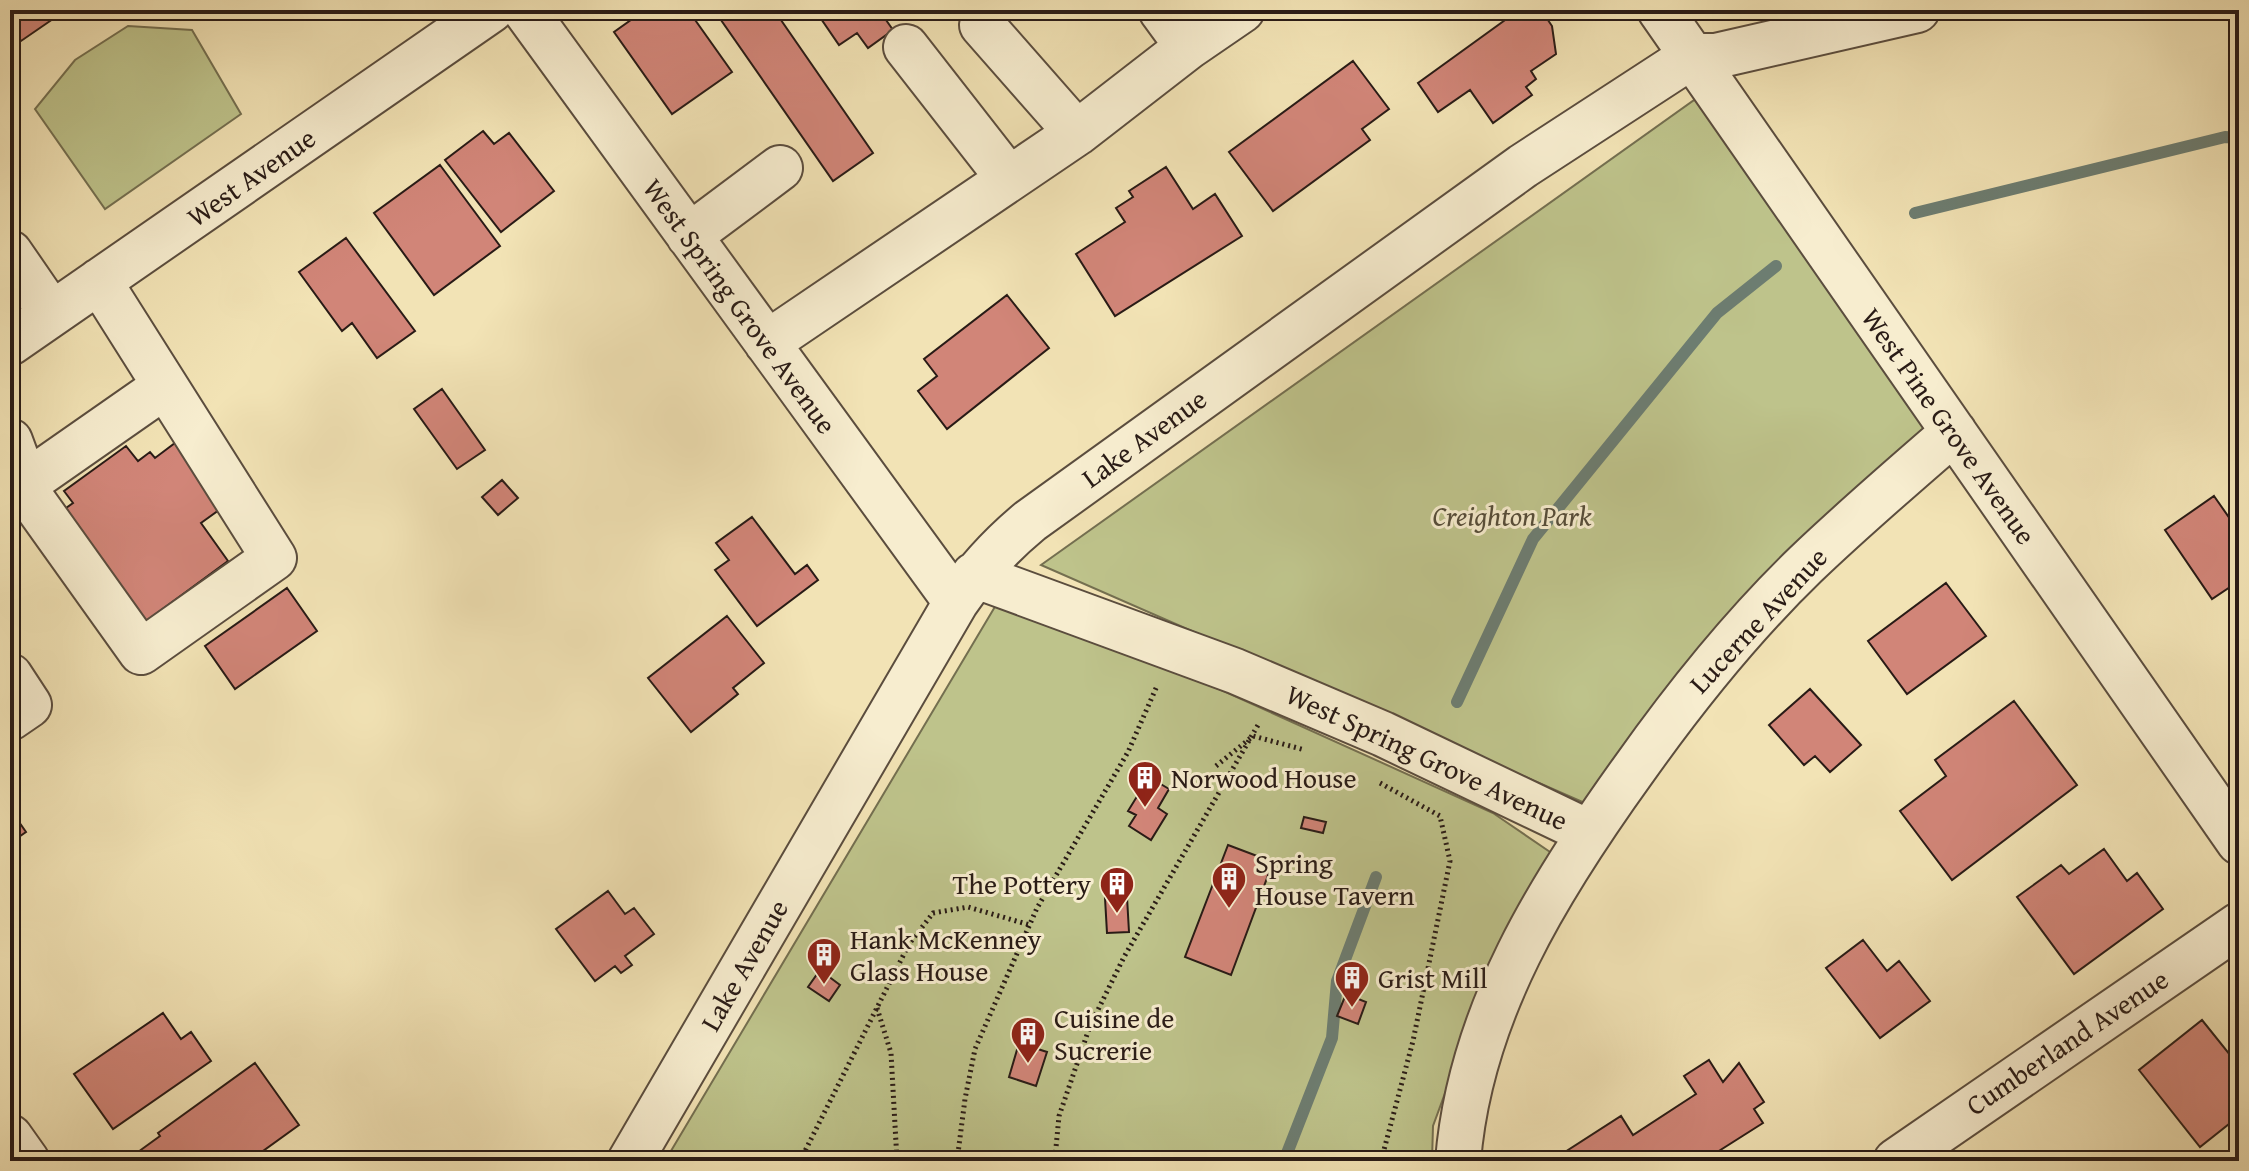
<svg xmlns="http://www.w3.org/2000/svg" width="2249" height="1171" viewBox="0 0 2249 1171" font-family="'Gentium Book Plus',serif">
<style>
.green{fill:#bec38b;stroke:#746f50;stroke-width:2}
.lines{fill:none;stroke-linecap:round;stroke-linejoin:round}
.stream{stroke:#6d7d71;stroke-width:12}
.building{fill:#d18578;stroke:#291b16;stroke-width:2}
.minor-casing{stroke:#5b4d3e;stroke-width:48}
.path{stroke:#291b16;stroke-width:5;stroke-dasharray:2 4;stroke-linecap:butt}
.minor{stroke:#f7edcf;stroke-width:44}
.labels{text-anchor:middle;stroke-width:6;stroke-linejoin:round;paint-order:stroke}
.street-label{font-size:28px;fill:#291b16;stroke:#f7edcf}
.park-label{font-size:28px;font-style:italic;fill:#564d39;stroke:#f7edcf}
.poi-label{font-size:28px;fill:#291b16;stroke:#f7edcf;text-anchor:start}
</style>
<rect width="100%" height="100%" fill="#f2e3b5"/>
<filter id="stains"><feTurbulence type="fractalNoise" baseFrequency=".0025" numOctaves="4"/><feColorMatrix values="0 0 0 0 .2 0 0 0 0 .09 0 0 0 0 .02 0 0 0 .5 -.17"/></filter>
<radialGradient id="worn" r=".72"><stop offset=".6" stop-color="#630" stop-opacity="0"/><stop offset="1" stop-color="#630" stop-opacity=".3"/></radialGradient>
<path class="green" d="M 128,26 L 192,30 L 241,114 L 105,209 L 35,109 L 75,60 Z
M 1697,98 L 1932,430 L 1587,804 L 1041,565 Z
M 996,605 L 1219,689 L 1493,813 L 1553,854 L 1490,971 L 1433,1126 L 1432,1161 L 665,1161 Z"/>
<g class="lines">
<path class="stream" d="M 1915,213 L 2225,137 L 2239,138
M 1457,702 L 1533,539 L 1717,313 L 1776,266
M 1284,1161 L 1332,1038 L 1337,981 L 1376,877"/>
</g>
<path class="building" d="M 10,10 L 66,10 L 21,41 L 10,26 Z
M 645,10 L 688,10 L 732,72 L 672,114 L 614,32 Z
M 714,10 L 774,10 L 873,153 L 833,181 Z
M 815,10 L 879,10 L 893,30 L 868,48 L 857,33 L 839,45 Z
M 1519,10 L 1541,10 L 1552,26 L 1556,54 L 1531,71 L 1536,79 L 1526,87 L 1532,95 L 1493,123 L 1470,90 L 1438,112 L 1418,83 Z
M 1353,61 L 1389,109 L 1362,129 L 1370,140 L 1273,211 L 1229,152 Z
M 483,131 L 494,144 L 509,133 L 554,191 L 501,232 L 445,160 Z
M 440,165 L 500,246 L 434,295 L 374,213 Z
M 1166,167 L 1193,209 L 1215,194 L 1242,236 L 1115,316 L 1076,254 L 1125,222 L 1116,208 L 1133,197 L 1129,191 Z
M 346,238 L 415,331 L 377,358 L 352,323 L 342,331 L 299,272 Z
M 1007,295 L 1049,348 L 947,429 L 918,391 L 937,376 L 924,359 Z
M 442,389 L 485,450 L 457,469 L 414,409 Z
M 179,440 L 226,505 L 201,523 L 228,561 L 141,625 L 59,513 L 73,503 L 64,491 L 126,446 L 138,461 L 150,452 L 155,458 Z
M 502,480 L 518,498 L 498,515 L 482,497 Z
M 2214,496 L 2235,526 L 2239,523 L 2239,581 L 2212,599 L 2165,530 Z
M 752,517 L 795,574 L 807,565 L 818,580 L 757,626 L 715,570 L 729,560 L 716,543 Z
M 1946,583 L 1986,636 L 1907,694 L 1868,641 Z
M 287,588 L 317,631 L 235,689 L 205,646 Z
M 727,616 L 764,663 L 733,688 L 738,694 L 691,732 L 648,678 Z
M 1810,689 L 1861,745 L 1830,772 L 1815,756 L 1804,765 L 1769,725 Z
M 2014,701 L 2077,785 L 1952,880 L 1900,811 L 1946,776 L 1935,760 Z
M 1149,777 L 1169,789 L 1158,808 L 1167,814 L 1151,840 L 1129,826 L 1136,815 L 1128,811 Z
M 10,809 L 26,832 L 10,843 Z
M 1304,817 L 1326,822 L 1323,833 L 1301,828 Z
M 1228,845 L 1273,862 L 1231,975 L 1185,957 Z
M 2104,849 L 2127,881 L 2137,873 L 2163,909 L 2074,974 L 2017,897 L 2061,865 L 2069,874 Z
M 608,891 L 625,914 L 634,908 L 654,934 L 625,956 L 632,965 L 621,973 L 615,966 L 595,981 L 556,929 Z
M 1127,897 L 1129,932 L 1107,933 L 1105,898 Z
M 1863,940 L 1887,971 L 1899,961 L 1930,1001 L 1880,1038 L 1826,968 Z
M 820,970 L 840,985 L 829,1001 L 808,987 Z
M 1346,994 L 1366,1002 L 1358,1024 L 1337,1016 Z
M 163,1013 L 181,1039 L 191,1032 L 211,1061 L 113,1129 L 74,1074 Z
M 2202,1020 L 2239,1066 L 2239,1116 L 2200,1147 L 2139,1070 Z
M 1019,1043 L 1047,1052 L 1036,1086 L 1009,1077 Z
M 1709,1060 L 1723,1082 L 1739,1063 L 1764,1102 L 1754,1109 L 1763,1123 L 1703,1161 L 1551,1161 L 1621,1116 L 1633,1135 L 1696,1094 L 1684,1076 Z
M 255,1063 L 299,1125 L 249,1161 L 135,1161 L 131,1157 L 160,1136 L 158,1133 Z"/>
<g class="lines">
<defs>
<path id="minor" d="M 525,10 L 956,602
M 1161,10 L 1188,47
M 1660,10 L 2239,842
M 982,25 L 1077,133
M 906,47 L 1009,179
M 689,236 L 780,168
M 10,253 L 52,314
M 10,343 L 491,10
M 767,343 L 1077,133 L 1188,47 L 1242,10
M 10,441 L 31,498 L 141,652 L 274,558 L 99,281
M 26,483 L 165,386
M 974,575 L 1235,671 L 1383,734 L 1588,832
M 10,676 L 29,705 L 10,718
M 10,1137 L 27,1161
M 630,1161 L 956,602 C 977,571 1001,545 1030,521 L 1523,166 L 1692,56 L 1716,56 L 1917,10
M 1458,1161 C 1470,1013 1549,887 1634,769 C 1685,697 1741,627 1805,565 C 1853,519 1903,476 1954,432
M 1896,1161 L 2239,925"/>
</defs>
<use href="#minor" class="minor-casing"/>
<path class="path" d="M 1216,766 L 1253,736 L 1305,750
M 1380,783 L 1440,816 L 1450,861 L 1413,1041 L 1381,1161
M 877,1008 L 891,1053 L 897,1161
M 1055,1158 L 1059,1116 L 1090,1026 L 1124,957 L 1258,725
M 800,1161 L 909,944 L 933,913 L 968,907 L 1030,925
M 957,1161 L 965,1099 L 975,1049 L 1037,908 L 1128,752 L 1157,686"/>
<use href="#minor" class="minor"/>
</g>
<defs>
<symbol id="building-pin" viewBox="-11 -11 22 30"><path d="M0 17L-7.5 6A9.5 9.5 0 1 1 7.5 6Z" fill="#8f2418" stroke="#f7edcf"/><path d="M-4-6H4V6H1V3H-1V6H-4ZM-2.5-4.3h1.7v1.8h-1.7ZM.8-4.3h1.7v1.8H.8ZM-2.5-1h1.7V.8h-1.7ZM.8-1h1.7V.8H.8Z" fill="#fff"/></symbol>
</defs>
<g fill-rule="evenodd">
<use href="#building-pin" x="1125" y="758" width="40" height="54"/>
<use href="#building-pin" x="1209" y="859" width="40" height="54"/>
<use href="#building-pin" x="1097" y="864" width="40" height="54"/>
<use href="#building-pin" x="804" y="935" width="40" height="54"/>
<use href="#building-pin" x="1332" y="958" width="40" height="54"/>
<use href="#building-pin" x="1008" y="1014" width="40" height="54"/>
</g>
<g class="labels">
<g class="street-label">
<text transform="translate(251 177) rotate(-35)" y="10">West Avenue</text>
<text transform="translate(740 306) rotate(54)" y="10">West Spring Grove Avenue</text>
<text transform="translate(1949 426) rotate(55)" y="10">West Pine Grove Avenue</text>
<text transform="translate(1144 438) rotate(-36)" y="10">Lake Avenue</text>
<text transform="translate(1758 620) rotate(-47)" y="10">Lucerne Avenue</text>
<text transform="translate(1427 757) rotate(25)" y="10">West Spring Grove Avenue</text>
<text transform="translate(744 965) rotate(-60)" y="10">Lake Avenue</text>
<text transform="translate(2067 1042) rotate(-34)" y="10">Cumberland Avenue</text>
</g>
<g class="park-label">
<text x="1512" y="526">Creighton Park</text>
</g>
<g class="poi-label">
<text x="1171" y="788">Norwood House</text>
<text x="1255" y="873">Spring<tspan x="1255" dy="32">House Tavern</tspan></text>
<text x="1091" y="894" text-anchor="end">The Pottery</text>
<text x="850" y="949">Hank McKenney<tspan x="850" dy="32">Glass House</tspan></text>
<text x="1378" y="988">Grist Mill</text>
<text x="1054" y="1028">Cuisine de<tspan x="1054" dy="32">Sucrerie</tspan></text>
</g>
</g>
<rect width="2249" height="1171" fill="none" stroke="#f2e3b5" stroke-width="40"/>
<rect x="12" y="12" width="2225" height="1147" fill="none" stroke="#291b16" stroke-width="4"/>
<rect x="20" y="20" width="2209" height="1131" fill="none" stroke="#291b16" stroke-width="2"/>
<rect width="100%" height="100%" filter="url(#stains)"/>
<rect width="100%" height="100%" fill="url(#worn)"/>
</svg>
